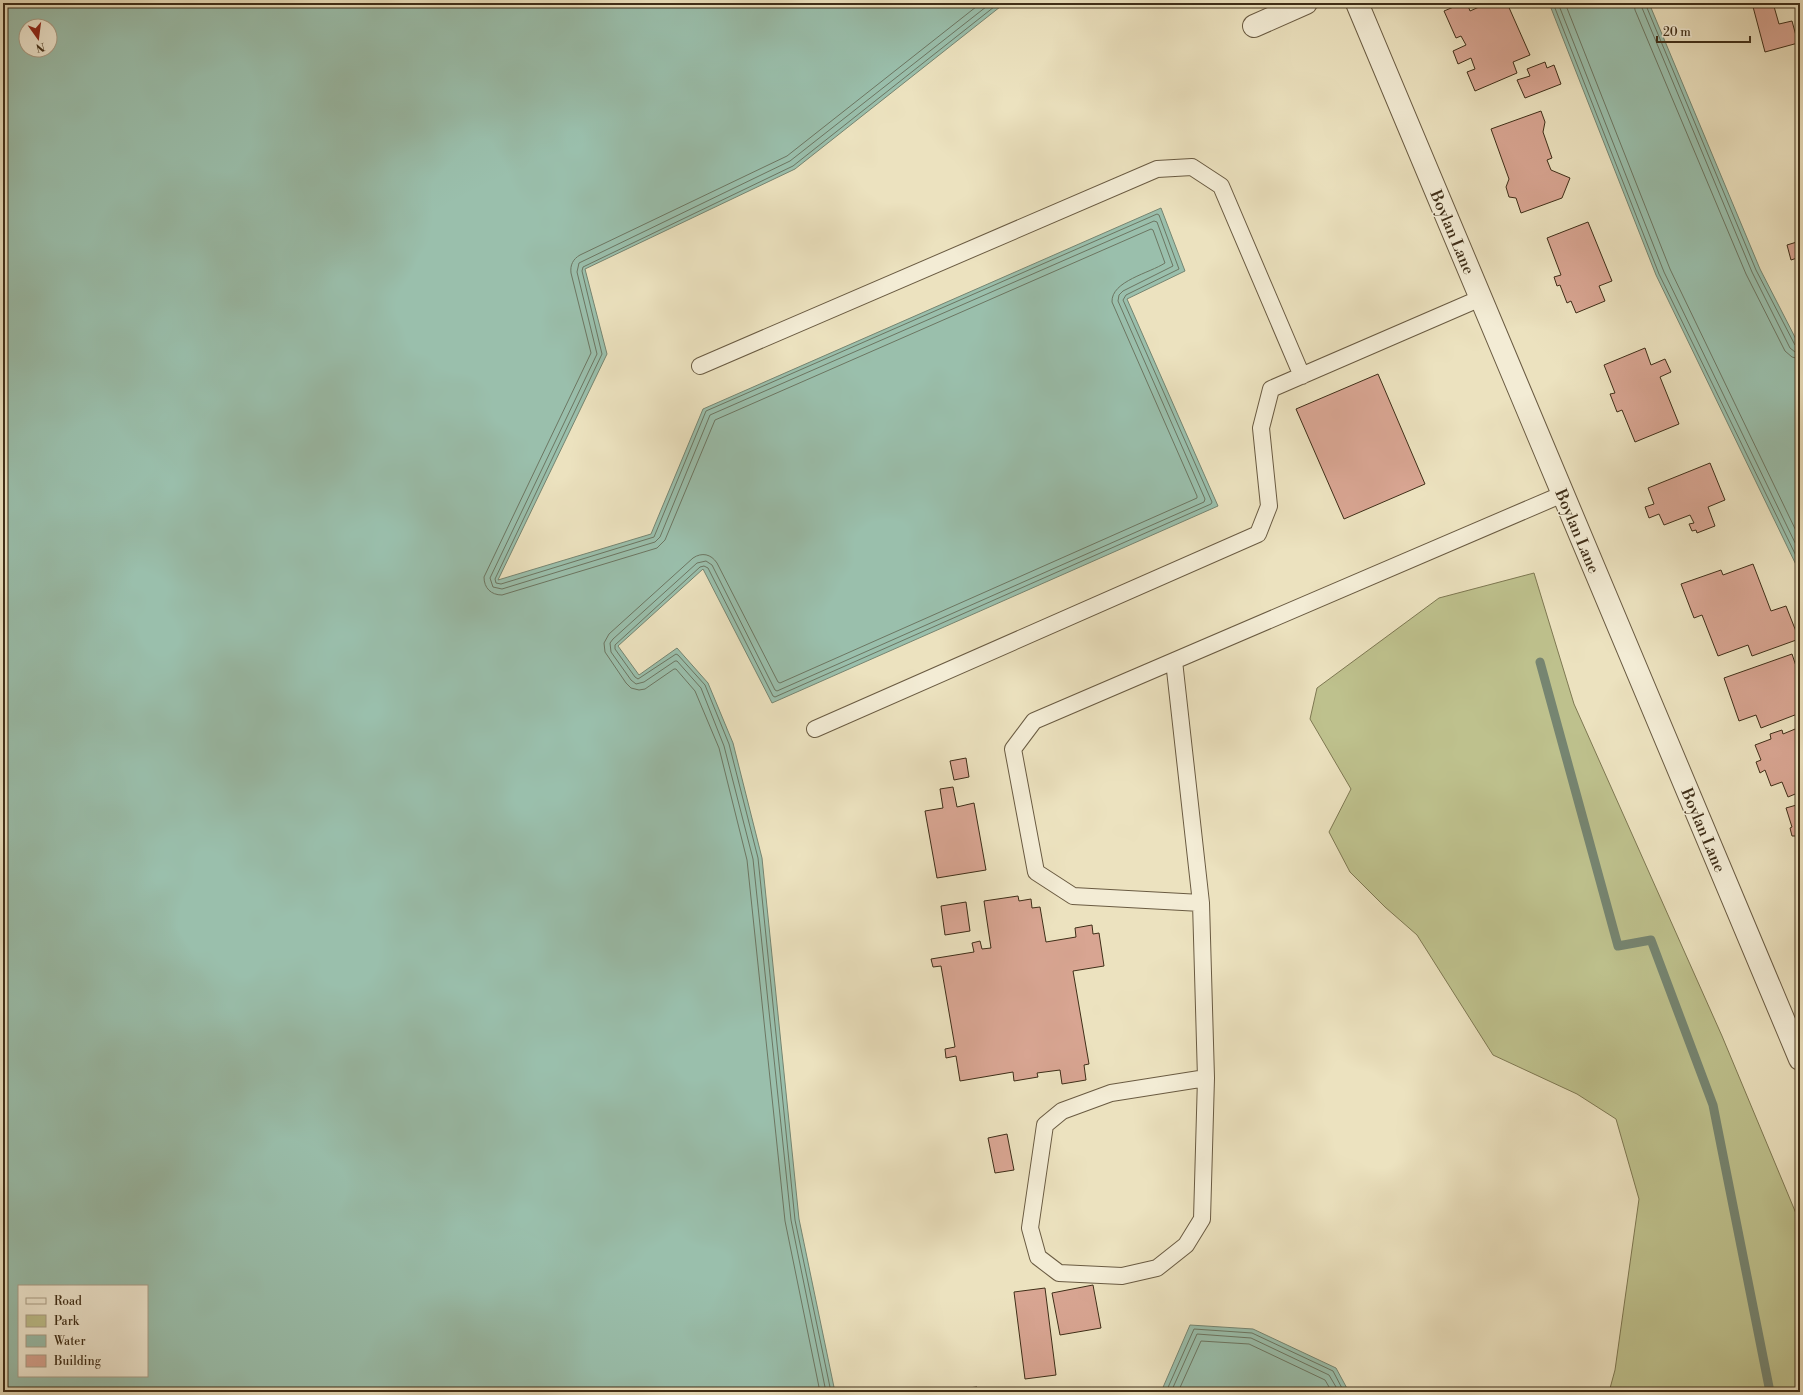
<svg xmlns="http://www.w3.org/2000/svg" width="1803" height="1395" viewBox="0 0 1803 1395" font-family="'Libre Bodoni',serif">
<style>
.green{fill:#bec18d;stroke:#7e7852}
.water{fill:#9abfac;stroke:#768571;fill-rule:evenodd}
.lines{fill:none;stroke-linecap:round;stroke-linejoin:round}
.shore{stroke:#6c7662;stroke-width:1}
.stream{stroke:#768571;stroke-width:9}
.building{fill:#d8a592;stroke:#3f2e18}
.lane-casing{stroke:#6a5b42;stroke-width:18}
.street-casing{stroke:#6a5b42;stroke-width:24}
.lane{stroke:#f3ecd5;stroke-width:16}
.street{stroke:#f3ecd5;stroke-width:22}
.labels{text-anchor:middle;stroke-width:3;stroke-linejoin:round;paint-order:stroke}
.street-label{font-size:16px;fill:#3f2e18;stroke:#f3ecd5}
</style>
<rect width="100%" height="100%" fill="#ece2bf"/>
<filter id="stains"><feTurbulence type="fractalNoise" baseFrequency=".005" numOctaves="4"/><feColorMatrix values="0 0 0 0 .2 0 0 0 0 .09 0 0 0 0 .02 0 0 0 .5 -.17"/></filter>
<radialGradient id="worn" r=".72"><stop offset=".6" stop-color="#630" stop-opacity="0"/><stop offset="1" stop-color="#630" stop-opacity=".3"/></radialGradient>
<path class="green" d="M 1534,573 L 1574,704 L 1722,1036 L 1800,1223 L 1800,1392 L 1609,1392 L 1615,1370 L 1639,1199 L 1616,1119 L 1577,1094 L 1493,1055 L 1417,935 L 1385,907 L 1350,872 L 1329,832 L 1351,789 L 1310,719 L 1317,688 L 1439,598 Z"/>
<path class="water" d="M 3,3 L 1005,3 L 795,169 L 585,269 L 607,354 L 498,580 L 651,534 L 703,409 L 1161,208 L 1185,271 L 1127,299 L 1218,506 L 772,703 L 703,569 L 618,646 L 639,675 L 677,648 L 708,683 L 733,743 L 762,858 L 799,1219 L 835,1392 L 3,1392 ZM 26,26 L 50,26 L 50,50 L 26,50 ZM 19,1286 L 147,1286 L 147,1376 L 19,1376 Z
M 1549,3 L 1649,3 L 1760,269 L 1800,347 L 1800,573 L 1656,275 Z
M 1190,1325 L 1253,1329 L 1336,1368 L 1349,1392 L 1161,1392 Z"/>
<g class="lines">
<path class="shore" d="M 1553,3 L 1659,274 L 1800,564
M 1558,3 L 1664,272 L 1800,553
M 1565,3 L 1670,269 L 1800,539
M 1634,3 L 1635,10 L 1746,274 L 1785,351 L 1792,357 L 1800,359
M 1640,3 L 1752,272 L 1790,348 L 1795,352 L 1800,353
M 1645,3 L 1756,270 L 1795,345 L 1800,348
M 820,1392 L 785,1221 L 747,860 L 719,748 L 695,691 L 676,669 L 674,669 L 645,689 L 639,690 L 631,688 L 626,683 L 605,652 L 604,643 L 609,634 L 693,558 C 702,552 711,554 717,563 L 778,682 L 780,683 L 1197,498 L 1197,496 L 1112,302 C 1111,281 1150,273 1165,263 L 1153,230 L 1151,229 L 715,420 L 665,540 L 657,548 L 502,595 C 491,595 484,588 484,577 L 591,353 L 571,273 C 570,265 573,259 580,255 L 787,156 L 981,3
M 826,1392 L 791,1220 L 753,859 L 724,746 L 701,688 L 677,661 L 675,661 L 644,682 L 636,684 L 631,680 L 611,652 L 610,643 L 613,639 L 697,563 L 706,561 L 712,565 L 775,690 L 777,691 L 1204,502 L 1205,499 L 1118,301 L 1119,295 L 1123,291 L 1173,266 L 1157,222 L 1154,221 L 710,415 L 660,537 L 655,542 L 502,589 L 493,587 L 490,578 L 597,354 L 577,272 L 579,263 L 790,161 L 991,3
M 831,1392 L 795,1220 L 758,858 L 729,744 L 705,685 L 678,655 L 676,654 L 638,679 L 635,677 L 615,649 L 615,645 L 700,567 L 704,566 L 708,568 L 773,696 L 775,697 L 1211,504 L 1212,502 L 1123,300 L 1126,295 L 1179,269 L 1159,215 L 1157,214 L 706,411 L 654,537 L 501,584 L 496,583 L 495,579 L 602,354 L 582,271 L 583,267 L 793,166 L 999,3
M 1166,1392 L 1194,1329 L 1252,1333 L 1333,1371 L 1344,1392
M 1171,1392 L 1197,1334 L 1251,1338 L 1329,1375 L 1339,1392
M 1178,1392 L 1201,1341 L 1249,1344 L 1325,1380 L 1332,1392"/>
<path class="stream" d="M 1540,662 L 1618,946 L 1651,940 L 1713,1105 L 1770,1392"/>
</g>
<path class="building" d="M 1463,3 L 1467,3 L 1470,11 L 1488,3 L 1507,3 L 1530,55 L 1513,62 L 1517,73 L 1475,91 L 1467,72 L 1475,69 L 1471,58 L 1458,64 L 1453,51 L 1466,45 L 1461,36 L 1456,38 L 1444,11 Z
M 1752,3 L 1773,3 L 1779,24 L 1792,21 L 1798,43 L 1765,52 Z
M 1545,62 L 1547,68 L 1554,65 L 1561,84 L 1525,98 L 1517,80 L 1530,76 L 1527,69 Z
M 1541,111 L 1545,122 L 1543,132 L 1552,158 L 1547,160 L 1551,170 L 1570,178 L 1562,198 L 1521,213 L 1516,198 L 1509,197 L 1506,187 L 1509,179 L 1491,129 Z
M 1588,222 L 1612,281 L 1599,286 L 1605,301 L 1576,313 L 1571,301 L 1567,303 L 1560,285 L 1557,286 L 1554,277 L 1561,275 L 1547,238 Z
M 1800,241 L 1800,257 L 1791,260 L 1787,245 Z
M 1645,348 L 1651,365 L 1665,359 L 1671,372 L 1660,377 L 1679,424 L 1635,442 L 1622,410 L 1617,412 L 1610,394 L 1615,393 L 1604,365 Z
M 1378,374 L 1425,484 L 1344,519 L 1296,409 Z
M 1710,463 L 1725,500 L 1708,507 L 1715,526 L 1697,533 L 1696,530 L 1692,531 L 1689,524 L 1694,523 L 1690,515 L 1664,525 L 1659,514 L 1649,518 L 1645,507 L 1654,504 L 1648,488 Z
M 1753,564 L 1771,611 L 1786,606 L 1799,639 L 1752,656 L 1748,645 L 1718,656 L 1702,615 L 1694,618 L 1681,584 L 1721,570 L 1723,575 Z
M 1792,654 L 1800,678 L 1800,713 L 1761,728 L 1756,715 L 1739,721 L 1724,678 Z
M 1800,727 L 1800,792 L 1788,797 L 1782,782 L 1771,786 L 1765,770 L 1760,773 L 1756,762 L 1761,760 L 1755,745 L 1771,739 L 1770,734 L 1782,730 L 1783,734 Z
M 966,758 L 969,777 L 954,780 L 950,761 Z
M 953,787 L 957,807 L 974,803 L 986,870 L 937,878 L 925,811 L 943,808 L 940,789 Z
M 1800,804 L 1800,852 L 1796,836 L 1792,836 L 1790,828 L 1792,827 L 1786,808 Z
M 1018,896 L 1019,901 L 1031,899 L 1032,908 L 1040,907 L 1046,942 L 1076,937 L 1075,928 L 1092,925 L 1093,934 L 1099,933 L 1104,966 L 1073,971 L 1089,1064 L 1084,1065 L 1086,1080 L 1062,1084 L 1060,1070 L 1037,1073 L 1038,1077 L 1014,1081 L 1013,1072 L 960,1081 L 956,1056 L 946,1058 L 945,1049 L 955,1047 L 941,966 L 933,967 L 931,959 L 974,952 L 972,943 L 980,941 L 982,949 L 991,948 L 984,901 Z
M 966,902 L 970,931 L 945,935 L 941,906 Z
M 1007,1134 L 1014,1170 L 995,1173 L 988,1138 Z
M 1093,1285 L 1101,1328 L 1060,1335 L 1052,1293 Z
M 1045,1288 L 1056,1375 L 1025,1379 L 1014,1292 Z
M 977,1387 L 978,1392 L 939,1392 L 939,1391 Z"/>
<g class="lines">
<defs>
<path id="lane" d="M 700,366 L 1157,169 L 1192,167 L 1221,186 L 1302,376
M 1174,661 L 1201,903
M 815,729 L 1258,534 L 1269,506 L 1261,428 L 1271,389 L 1481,298
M 1206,1078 L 1111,1093 L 1062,1111 L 1045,1125 L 1030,1228 L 1038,1257 L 1059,1273 L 1122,1276 L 1157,1268 L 1186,1245 L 1202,1219 L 1206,1078 L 1201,903 L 1073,896 L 1036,872 L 1013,749 L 1034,721 L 1563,494"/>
<path id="street" d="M 1357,3 L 1800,1059
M 1254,26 L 1306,3"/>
</defs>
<use href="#lane" class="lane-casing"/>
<use href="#street" class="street-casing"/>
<use href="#lane" class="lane"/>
<use href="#street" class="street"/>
</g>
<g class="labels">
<g class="street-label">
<text transform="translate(1453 232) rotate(67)" y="6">Boylan Lane</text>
<text transform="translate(1578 531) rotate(67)" y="6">Boylan Lane</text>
<text transform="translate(1704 830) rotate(67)" y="6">Boylan Lane</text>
</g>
</g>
<rect width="1803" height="1395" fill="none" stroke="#ece2bf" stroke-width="16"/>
<rect x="4" y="4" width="1795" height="1387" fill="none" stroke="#3f2e18" stroke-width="2"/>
<rect x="8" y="8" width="1787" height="1379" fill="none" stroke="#3f2e18"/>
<rect x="18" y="1285" width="130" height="92" fill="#f3ecd5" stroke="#aba089"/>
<rect x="26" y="1298" width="20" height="6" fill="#f3ecd5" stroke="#aba089"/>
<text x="54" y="1305" font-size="12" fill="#3f2e18">Road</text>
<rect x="26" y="1315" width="20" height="12" fill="#bec18d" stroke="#aba089"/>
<text x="54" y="1325" font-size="12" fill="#3f2e18">Park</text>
<rect x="26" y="1335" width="20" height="12" fill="#9abfac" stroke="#aba089"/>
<text x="54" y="1345" font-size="12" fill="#3f2e18">Water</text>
<rect x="26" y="1355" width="20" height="12" fill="#d8a592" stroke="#aba089"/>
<text x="54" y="1365" font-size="12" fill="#3f2e18">Building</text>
<g transform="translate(38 38) rotate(166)"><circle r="19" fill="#f3ecd5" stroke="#aba089"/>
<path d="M0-3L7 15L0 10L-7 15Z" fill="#8f2418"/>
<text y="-6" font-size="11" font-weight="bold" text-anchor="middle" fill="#3f2e18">N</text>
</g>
<path d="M1657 36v6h93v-6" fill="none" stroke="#3f2e18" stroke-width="2"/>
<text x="1663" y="36" font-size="12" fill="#3f2e18" stroke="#f3ecd5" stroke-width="3" paint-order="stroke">20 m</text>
<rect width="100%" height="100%" filter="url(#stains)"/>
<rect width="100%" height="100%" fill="url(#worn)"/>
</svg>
